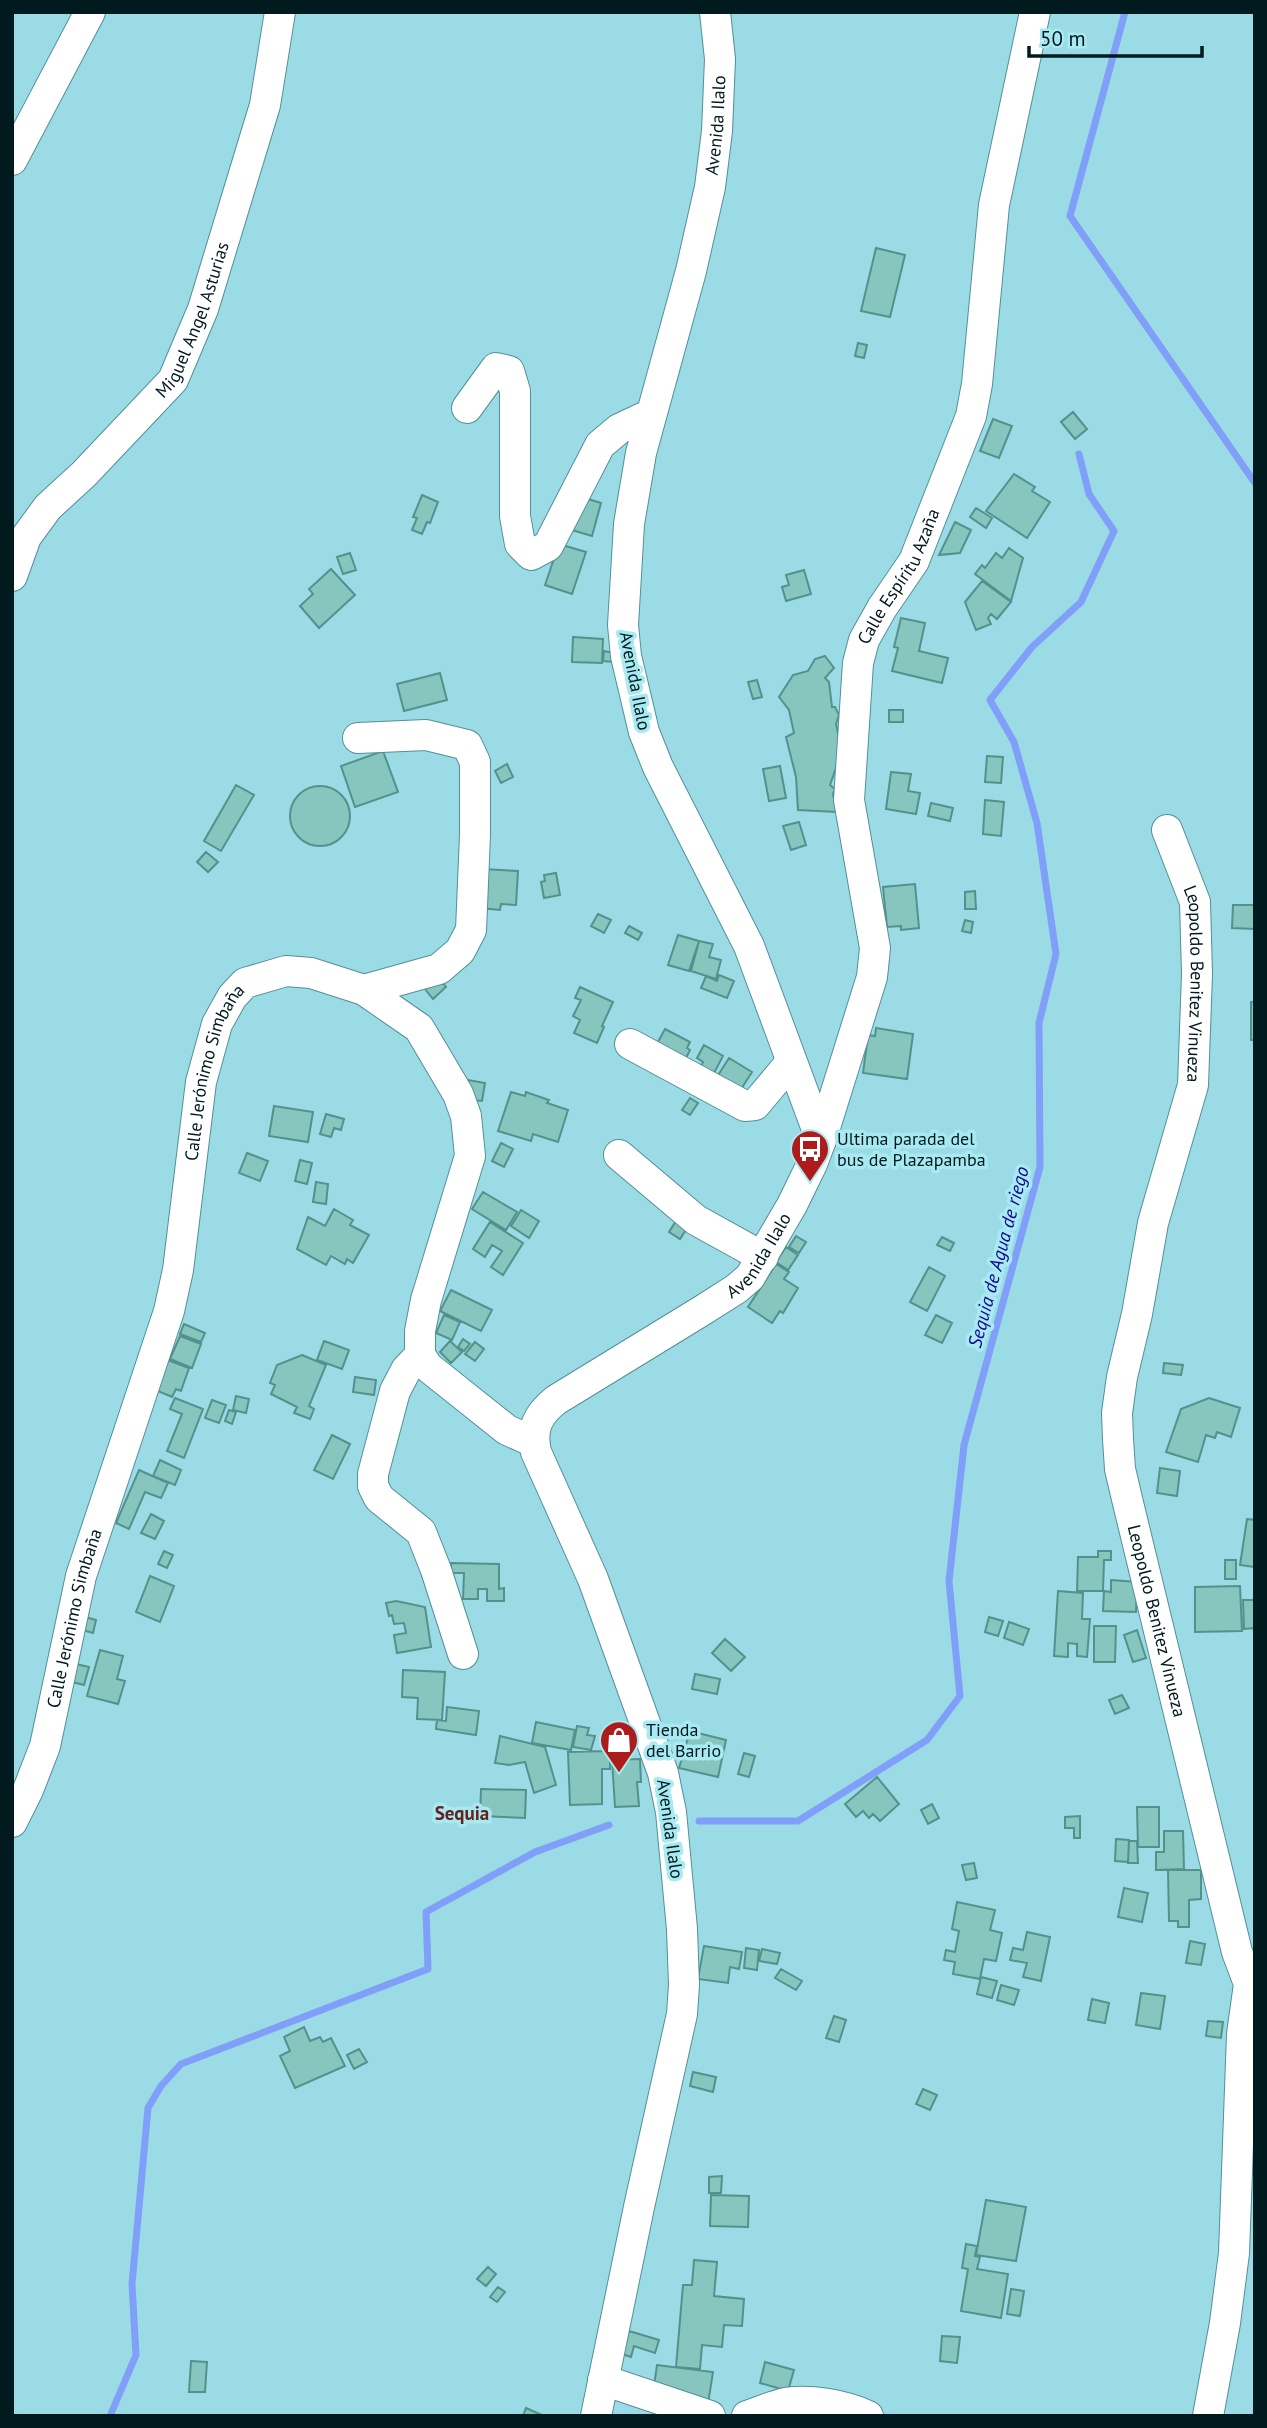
<svg xmlns="http://www.w3.org/2000/svg" width="1267" height="2428" viewBox="0 0 1267 2428" font-family="'PT Sans',sans-serif">
<style>
.lines{fill:none;stroke-linecap:round;stroke-linejoin:round}
.stream{stroke:#7f9ff8;stroke-width:7}
.building{fill:#86c6bf;stroke:#53928c;stroke-width:2}
.minor-casing{stroke:#52909a;stroke-width:32}
.minor{stroke:#fff;stroke-width:30}
.labels{text-anchor:middle;stroke-width:7;stroke-linejoin:round;paint-order:stroke}
.street-label{font-size:18px;fill:#011a1e;stroke:#a8e9f2}
.poi-label{font-size:18px;fill:#011a1e;stroke:#a8e9f2;text-anchor:start}
.water-label{font-size:19px;font-style:italic;fill:#0f048f;stroke:#a8e9f2}
.neighbourhood-label{font-size:19px;font-weight:bold;fill:#66211c;stroke:#a8e9f2}
</style>
<rect width="100%" height="100%" fill="#9bdbe5"/>
<g class="lines">
<path class="stream" d="M 1125,12 L 1070,216 L 1255,483
M 699,1821 L 798,1821 L 927,1740 L 960,1696 L 949,1581 L 964,1445 L 1040,1167 L 1039,1023 L 1056,954 L 1037,823 L 1014,742 L 990,700 L 1032,647 L 1081,602 L 1114,531 L 1089,494 L 1079,454
M 110,2416 L 136,2355 L 132,2284 L 148,2108 L 161,2086 L 181,2064 L 428,1969 L 426,1912 L 535,1852 L 609,1825"/>
</g>
<path class="building" d="M 876,248 L 905,255 L 890,317 L 861,311 Z
M 858,343 L 867,345 L 864,358 L 855,356 Z
M 1073,412 L 1087,429 L 1075,439 L 1061,422 Z
M 993,419 L 1012,426 L 999,458 L 980,451 Z
M 1014,474 L 1035,487 L 1032,491 L 1050,502 L 1027,538 L 986,511 Z
M 422,495 L 438,502 L 430,523 L 427,522 L 422,534 L 412,530 L 417,518 L 413,517 Z
M 575,495 L 601,503 L 592,536 L 565,528 Z
M 976,508 L 992,518 L 986,528 L 970,517 Z
M 955,522 L 971,530 L 960,553 L 939,555 Z
M 559,544 L 586,552 L 572,594 L 545,585 Z
M 1009,548 L 1023,558 L 1011,601 L 975,574 L 982,565 L 985,568 L 996,553 L 1002,558 Z
M 350,553 L 356,570 L 343,574 L 337,557 Z
M 331,569 L 355,595 L 319,628 L 300,606 L 313,594 L 309,589 Z
M 804,570 L 811,594 L 786,601 L 782,587 L 789,585 L 786,575 Z
M 982,581 L 1011,602 L 997,619 L 991,614 L 988,618 L 991,624 L 976,630 L 965,602 Z
M 901,618 L 925,623 L 919,651 L 948,658 L 942,683 L 892,671 L 898,648 L 894,647 Z
M 573,637 L 603,639 L 602,663 L 572,662 Z
M 604,651 L 614,653 L 613,662 L 603,661 Z
M 825,656 L 834,668 L 825,678 L 829,682 L 832,707 L 835,707 L 839,715 L 836,724 L 842,751 L 830,785 L 835,789 L 833,794 L 837,812 L 798,810 L 796,777 L 786,737 L 794,733 L 789,710 L 779,697 L 793,675 L 808,671 L 815,659 Z
M 440,673 L 447,700 L 404,711 L 397,684 Z
M 757,680 L 762,697 L 753,699 L 748,682 Z
M 889,710 L 903,710 L 903,722 L 889,722 Z
M 383,751 L 398,792 L 355,807 L 341,766 Z
M 987,756 L 1003,757 L 1001,783 L 985,782 Z
M 507,764 L 513,777 L 501,783 L 495,771 Z
M 780,766 L 786,798 L 769,801 L 763,769 Z
M 891,772 L 911,774 L 908,791 L 920,793 L 916,814 L 886,809 Z
M 236,785 L 254,795 L 221,851 L 204,841 Z
M290 816a30 30 0 1 1 60 0a30 30 0 1 1-60 0Z
M 985,800 L 1004,802 L 1001,836 L 983,834 Z
M 931,803 L 953,808 L 950,821 L 928,816 Z
M 799,822 L 806,845 L 791,850 L 783,826 Z
M 206,852 L 218,862 L 208,872 L 197,862 Z
M 482,869 L 518,871 L 516,905 L 501,904 L 500,910 L 480,908 Z
M 556,873 L 560,895 L 544,898 L 541,882 L 545,881 L 544,875 Z
M 915,884 L 919,928 L 901,930 L 901,926 L 887,927 L 883,887 Z
M 975,891 L 976,909 L 965,909 L 965,892 Z
M 1233,905 L 1255,905 L 1255,929 L 1232,928 Z
M 598,914 L 611,920 L 604,933 L 591,926 Z
M 965,920 L 973,922 L 971,933 L 962,931 Z
M 629,926 L 642,933 L 638,940 L 625,933 Z
M 678,935 L 699,941 L 689,971 L 668,965 Z
M 699,941 L 713,944 L 709,957 L 721,960 L 716,979 L 691,971 Z
M 719,975 L 734,981 L 727,998 L 701,988 L 706,976 L 717,981 Z
M 439,978 L 446,987 L 433,999 L 425,989 Z
M 580,987 L 613,1002 L 602,1026 L 604,1027 L 597,1043 L 574,1033 L 580,1020 L 573,1016 L 581,1000 L 575,998 Z
M 1251,1002 L 1255,1002 L 1255,1040 L 1251,1040 Z
M 876,1028 L 913,1034 L 907,1079 L 863,1073 L 868,1035 L 875,1036 Z
M 665,1029 L 690,1042 L 687,1048 L 690,1050 L 682,1066 L 653,1051 Z
M 704,1045 L 723,1056 L 713,1075 L 700,1068 L 703,1062 L 697,1058 Z
M 729,1058 L 752,1072 L 738,1094 L 715,1080 Z
M 468,1080 L 485,1083 L 482,1101 L 464,1099 Z
M 511,1092 L 525,1096 L 526,1092 L 549,1100 L 547,1103 L 568,1110 L 558,1142 L 533,1134 L 531,1141 L 498,1131 Z
M 690,1098 L 698,1103 L 690,1115 L 682,1110 Z
M 274,1106 L 313,1112 L 308,1142 L 269,1136 Z
M 326,1114 L 344,1119 L 341,1130 L 334,1128 L 331,1137 L 320,1134 Z
M 501,1143 L 513,1149 L 504,1167 L 492,1161 Z
M 247,1153 L 268,1161 L 260,1181 L 239,1173 Z
M 300,1160 L 312,1163 L 307,1184 L 295,1181 Z
M 316,1182 L 328,1184 L 326,1204 L 313,1202 Z
M 483,1192 L 517,1212 L 506,1230 L 472,1209 Z
M 334,1209 L 353,1220 L 350,1225 L 369,1235 L 353,1263 L 347,1259 L 345,1264 L 331,1256 L 326,1265 L 297,1249 L 308,1217 L 325,1226 Z
M 521,1210 L 539,1221 L 529,1238 L 511,1226 Z
M 676,1221 L 687,1228 L 680,1239 L 669,1232 Z
M 490,1222 L 523,1243 L 503,1275 L 491,1267 L 502,1251 L 492,1245 L 485,1257 L 473,1249 Z
M 796,1236 L 806,1242 L 799,1253 L 789,1247 Z
M 942,1237 L 954,1243 L 950,1251 L 937,1245 Z
M 786,1247 L 798,1255 L 788,1270 L 776,1262 Z
M 776,1264 L 789,1272 L 784,1279 L 798,1288 L 783,1313 L 780,1311 L 772,1323 L 748,1307 Z
M 929,1267 L 945,1276 L 927,1311 L 910,1302 Z
M 451,1290 L 492,1310 L 481,1331 L 440,1311 Z
M 444,1315 L 460,1322 L 452,1340 L 436,1333 Z
M 936,1315 L 952,1323 L 942,1343 L 925,1335 Z
M 184,1324 L 205,1333 L 201,1342 L 180,1334 Z
M 180,1336 L 201,1344 L 192,1368 L 170,1359 Z
M 463,1339 L 470,1344 L 464,1351 L 458,1347 Z
M 324,1341 L 349,1350 L 342,1369 L 317,1360 Z
M 450,1341 L 462,1352 L 451,1363 L 440,1352 Z
M 475,1342 L 484,1349 L 475,1361 L 465,1354 Z
M 302,1355 L 326,1365 L 309,1406 L 314,1409 L 310,1419 L 294,1413 L 297,1407 L 271,1394 L 275,1385 L 270,1383 L 277,1365 Z
M 165,1359 L 189,1368 L 181,1391 L 176,1389 L 172,1397 L 153,1389 Z
M 1164,1363 L 1183,1365 L 1181,1375 L 1163,1373 Z
M 355,1377 L 376,1380 L 374,1395 L 353,1392 Z
M 236,1396 L 249,1399 L 246,1413 L 233,1410 Z
M 175,1398 L 203,1409 L 184,1458 L 167,1451 L 182,1414 L 170,1409 Z
M 1209,1398 L 1240,1408 L 1231,1437 L 1217,1432 L 1215,1438 L 1206,1435 L 1198,1462 L 1166,1452 L 1181,1409 Z
M 212,1400 L 226,1405 L 219,1423 L 205,1418 Z
M 229,1410 L 236,1412 L 232,1424 L 225,1421 Z
M 332,1435 L 350,1444 L 333,1479 L 314,1470 Z
M 160,1460 L 181,1470 L 175,1485 L 153,1476 Z
M 1160,1468 L 1180,1471 L 1177,1496 L 1157,1493 Z
M 139,1470 L 168,1483 L 161,1498 L 145,1492 L 129,1529 L 116,1523 Z
M 151,1514 L 164,1521 L 155,1539 L 141,1533 Z
M 1247,1519 L 1255,1520 L 1255,1567 L 1240,1565 Z
M 164,1551 L 173,1555 L 167,1568 L 158,1564 Z
M 1098,1551 L 1111,1551 L 1111,1560 L 1104,1560 L 1103,1591 L 1077,1591 L 1078,1557 L 1098,1557 Z
M 1225,1560 L 1236,1560 L 1236,1579 L 1225,1579 Z
M 451,1563 L 499,1564 L 499,1589 L 504,1588 L 504,1601 L 487,1601 L 487,1589 L 478,1589 L 478,1599 L 463,1599 L 464,1573 L 451,1573 Z
M 150,1576 L 174,1586 L 160,1622 L 136,1612 Z
M 1111,1580 L 1137,1582 L 1136,1612 L 1103,1611 L 1104,1591 L 1111,1592 Z
M 1240,1586 L 1242,1631 L 1195,1632 L 1195,1587 Z
M 1058,1591 L 1083,1593 L 1082,1619 L 1090,1619 L 1087,1657 L 1077,1656 L 1077,1644 L 1068,1643 L 1068,1657 L 1054,1656 Z
M 1243,1600 L 1255,1600 L 1255,1628 L 1244,1629 Z
M 396,1601 L 425,1607 L 431,1647 L 397,1653 L 394,1635 L 406,1633 L 404,1623 L 394,1624 L 392,1615 L 389,1616 L 386,1603 Z
M 82,1616 L 96,1620 L 93,1633 L 79,1629 Z
M 989,1617 L 1003,1621 L 998,1636 L 985,1632 Z
M 1009,1622 L 1029,1629 L 1023,1645 L 1004,1638 Z
M 1094,1626 L 1116,1626 L 1115,1662 L 1094,1662 Z
M 1137,1630 L 1146,1658 L 1133,1662 L 1124,1635 Z
M 725,1639 L 745,1657 L 731,1671 L 712,1653 Z
M 100,1650 L 123,1656 L 117,1679 L 125,1681 L 118,1704 L 87,1696 Z
M 76,1664 L 89,1667 L 84,1685 L 72,1682 Z
M 403,1670 L 445,1672 L 442,1720 L 417,1719 L 418,1698 L 402,1697 Z
M 695,1674 L 720,1679 L 717,1694 L 692,1689 Z
M 1122,1695 L 1129,1708 L 1115,1714 L 1109,1700 Z
M 447,1707 L 479,1711 L 476,1735 L 436,1729 L 437,1720 L 446,1721 Z
M 536,1722 L 575,1730 L 571,1750 L 532,1743 Z
M 577,1726 L 589,1728 L 587,1735 L 595,1736 L 591,1750 L 573,1747 Z
M 690,1731 L 726,1740 L 718,1777 L 679,1768 Z
M 500,1736 L 545,1747 L 556,1785 L 534,1793 L 525,1762 L 509,1765 L 495,1763 Z
M 610,1751 L 610,1769 L 602,1769 L 602,1804 L 570,1805 L 568,1752 Z
M 744,1753 L 755,1756 L 749,1777 L 738,1774 Z
M 640,1759 L 641,1782 L 637,1782 L 639,1806 L 615,1807 L 612,1760 Z
M 877,1777 L 899,1804 L 880,1821 L 873,1814 L 869,1818 L 863,1811 L 856,1817 L 845,1804 Z
M 481,1789 L 526,1790 L 525,1818 L 480,1816 Z
M 932,1804 L 939,1818 L 928,1824 L 921,1810 Z
M 1137,1807 L 1159,1807 L 1159,1847 L 1138,1847 Z
M 1080,1816 L 1080,1838 L 1074,1838 L 1074,1828 L 1065,1828 L 1065,1817 Z
M 1164,1831 L 1183,1831 L 1184,1869 L 1156,1870 L 1156,1852 L 1164,1852 Z
M 1116,1839 L 1129,1840 L 1128,1862 L 1115,1861 Z
M 1129,1841 L 1137,1841 L 1138,1863 L 1128,1863 Z
M 974,1863 L 977,1878 L 966,1880 L 962,1865 Z
M 1168,1870 L 1201,1870 L 1201,1899 L 1189,1900 L 1189,1927 L 1178,1927 L 1178,1921 L 1169,1921 Z
M 1124,1888 L 1148,1893 L 1142,1922 L 1118,1917 Z
M 957,1902 L 995,1910 L 990,1930 L 1002,1933 L 996,1961 L 984,1959 L 980,1979 L 953,1974 L 955,1962 L 944,1960 L 946,1950 L 955,1952 L 959,1931 L 952,1929 Z
M 1027,1932 L 1050,1937 L 1041,1981 L 1023,1977 L 1027,1963 L 1010,1960 L 1013,1948 L 1023,1950 Z
M 1190,1941 L 1205,1944 L 1201,1965 L 1186,1963 Z
M 704,1946 L 742,1952 L 739,1969 L 730,1967 L 728,1983 L 698,1979 Z
M 746,1948 L 759,1950 L 757,1970 L 744,1968 Z
M 762,1949 L 780,1953 L 777,1964 L 759,1961 Z
M 781,1969 L 802,1981 L 796,1990 L 775,1978 Z
M 981,1977 L 997,1981 L 992,1998 L 977,1994 Z
M 1001,1985 L 1019,1990 L 1014,2005 L 997,2000 Z
M 1141,1993 L 1165,1996 L 1160,2029 L 1136,2025 Z
M 1092,1999 L 1109,2003 L 1105,2023 L 1088,2020 Z
M 834,2016 L 846,2020 L 839,2042 L 826,2038 Z
M 1208,2021 L 1223,2022 L 1221,2038 L 1206,2036 Z
M 304,2027 L 310,2041 L 320,2037 L 323,2042 L 331,2038 L 345,2066 L 295,2088 L 280,2056 L 290,2051 L 284,2037 Z
M 359,2049 L 367,2062 L 354,2069 L 347,2055 Z
M 693,2072 L 716,2077 L 713,2092 L 690,2086 Z
M 923,2089 L 937,2095 L 930,2110 L 916,2104 Z
M 722,2176 L 721,2193 L 709,2193 L 709,2177 Z
M 711,2195 L 749,2196 L 748,2227 L 710,2226 Z
M 986,2200 L 1026,2207 L 1016,2261 L 976,2255 Z
M 966,2244 L 977,2246 L 975,2256 L 980,2257 L 977,2269 L 1008,2274 L 1001,2318 L 961,2311 L 968,2269 L 962,2268 Z
M 694,2260 L 717,2262 L 714,2296 L 744,2299 L 742,2326 L 724,2325 L 722,2347 L 702,2345 L 700,2369 L 676,2367 L 683,2285 L 692,2285 Z
M 488,2267 L 496,2274 L 486,2286 L 477,2279 Z
M 498,2287 L 505,2292 L 497,2302 L 490,2297 Z
M 1011,2289 L 1024,2291 L 1020,2316 L 1007,2314 Z
M 629,2331 L 659,2340 L 655,2353 L 634,2346 L 631,2357 L 622,2354 Z
M 942,2336 L 960,2337 L 957,2363 L 940,2361 Z
M 191,2361 L 207,2362 L 205,2392 L 189,2392 Z
M 765,2362 L 794,2370 L 788,2391 L 760,2383 Z
M 657,2365 L 713,2372 L 707,2410 L 654,2386 Z
M 526,2408 L 544,2416 L 523,2416 Z"/>
<g class="lines">
<defs>
<g id="minor">
<path d="M 12,160 L 90,12"/>
<path d="M 467,408 L 496,368 L 509,371 L 515,391 L 515,516 L 520,544 L 531,555 L 548,546 L 600,445 L 619,429 L 651,414"/>
<path id="s1" d="M 12,576 L 26,537 L 48,507 L 84,474 L 173,380 L 203,309 L 265,105 L 280,12"/>
<path d="M 358,738 L 426,735 L 467,745 L 475,762 L 475,835 L 471,930 L 460,951 L 439,969 L 364,990"/>
<path id="s2" d="M 1167,830 L 1195,902 L 1197,974 L 1193,1085 L 1153,1223 L 1137,1314 L 1122,1377 L 1117,1413 L 1118,1439 L 1120,1469 L 1128,1503 L 1237,1952 L 1249,1984 L 1242,2034 L 1234,2253 L 1225,2323 L 1208,2416"/>
<path d="M 630,1044 L 745,1106 L 755,1105 L 791,1062"/>
<path id="s3" d="M 821,1140 L 872,977 L 875,948 L 849,800 L 858,663 L 864,640 L 882,608 L 914,561 L 971,416 L 977,384 L 994,205 L 1035,12"/>
<path d="M 619,1155 L 696,1220 L 763,1257"/>
<path d="M 420,1355 L 406,1370 L 395,1391 L 373,1474 L 373,1486 L 379,1498 L 421,1532 L 436,1570 L 463,1654"/>
<path id="s4" d="M 12,1822 L 28,1790 L 45,1746 L 81,1576 L 169,1311 L 178,1270 L 201,1082 L 217,1024 L 232,997 L 245,983 L 286,971 L 311,973 L 364,990 L 419,1028 L 458,1094 L 466,1116 L 470,1156 L 426,1300 L 420,1331 L 420,1355 L 428,1367 L 507,1430 L 534,1442"/>
<path d="M 603,2380 L 710,2416"/>
<path id="s5" d="M 596,2416 L 639,2207 L 682,2014 L 684,1985 L 682,1929 L 671,1812 L 663,1773 L 593,1579 L 536,1452 C 531,1429 537,1415 556,1400 L 703,1310 L 736,1289 L 750,1277 L 792,1205 L 812,1164 L 821,1140 L 749,946 L 658,767 L 644,732 L 626,656 L 623,625 L 629,524 L 641,453 L 691,271 L 710,187 L 717,131 L 720,59 L 715,12"/>
<path d="M 747,2416 C 759,2412 772,2406 785,2403 C 810,2399 845,2405 868,2416"/>
</g>
</defs>
<use href="#minor" class="minor-casing"/>
<use href="#minor" class="minor"/>
</g>
<defs>
<symbol id="bus-pin" viewBox="-11 -11 22 30"><path d="M0 17L-7.5 6A9.5 9.5 0 1 1 7.5 6Z" fill="#ad1c1a" stroke="#a8e9f2"/><path d="M-5-6H5V4H4V6H2V4H-2V6H-4V4H-5ZM-3.5-4V0h7V-4ZM-3.5 1.2v1.5H-2V1.2ZM2 1.2v1.5H3.5V1.2Z" fill="#fff"/></symbol>
<symbol id="shop-pin" viewBox="-11 -11 22 30"><path d="M0 17L-7.5 6A9.5 9.5 0 1 1 7.5 6Z" fill="#ad1c1a" stroke="#a8e9f2"/><path d="M-5-2.5h2.3a2.7 3.5 0 0 1 5.4 0H5L5.5 6h-11ZM-1.5-2.5h3a1.5 2.3 0 0 0-3 0Z" fill="#fff"/></symbol>
</defs>
<g fill-rule="evenodd">
<use href="#bus-pin" x="788" y="1127" width="44" height="60"/>
<use href="#shop-pin" x="597" y="1718" width="44" height="60"/>
</g>
<g class="labels">
<g class="street-label">
<text dy="6" stroke="none"><textPath href="#s5" startOffset="2508">Avenida Ilalo</textPath></text>
<text dy="6" stroke="none"><textPath href="#s1" startOffset="320">Miguel Angel Asturias</textPath></text>
<text dy="6" stroke="none"><textPath href="#s3" startOffset="584">Calle Espíritu Azaña</textPath></text>
<text transform="translate(635 681) rotate(79)" y="6">Avenida Ilalo</text>
<text dy="6" stroke="none"><textPath href="#s2" startOffset="159">Leopoldo Benitez Vinueza</textPath></text>
<text dy="6" stroke="none"><textPath href="#s4" startOffset="780">Calle Jerónimo Simbaña</textPath></text>
<text dy="6" stroke="none"><textPath href="#s5" startOffset="1311">Avenida Ilalo</textPath></text>
<text dy="6" stroke="none"><textPath href="#s4" startOffset="214">Calle Jerónimo Simbaña</textPath></text>
<text dy="6" stroke="none"><textPath href="#s2" startOffset="810">Leopoldo Benitez Vinueza</textPath></text>
<text transform="translate(670 1829) rotate(82)" y="6">Avenida Ilalo</text>
</g>
<g class="poi-label">
<text x="837" y="1145">Ultima parada del<tspan x="837" dy="21">bus de Plazapamba</tspan></text>
<text x="646" y="1736">Tienda<tspan x="646" dy="21">del Barrio</tspan></text>
</g>
<g class="water-label">
<text transform="translate(998 1257) rotate(-75)" y="7">Sequia de Agua de riego</text>
</g>
<g class="neighbourhood-label">
<text x="462" y="1820">Sequia</text>
</g>
</g>
<rect width="1267" height="2428" fill="none" stroke="#011a1e" stroke-width="28"/>
<path d="M1029 46v10h173v-10" fill="none" stroke="#011a1e" stroke-width="3.5"/>
<text x="1040" y="46" font-size="21" fill="#011a1e" stroke="#a8e9f2" stroke-width="5" paint-order="stroke">50 m</text>
</svg>
